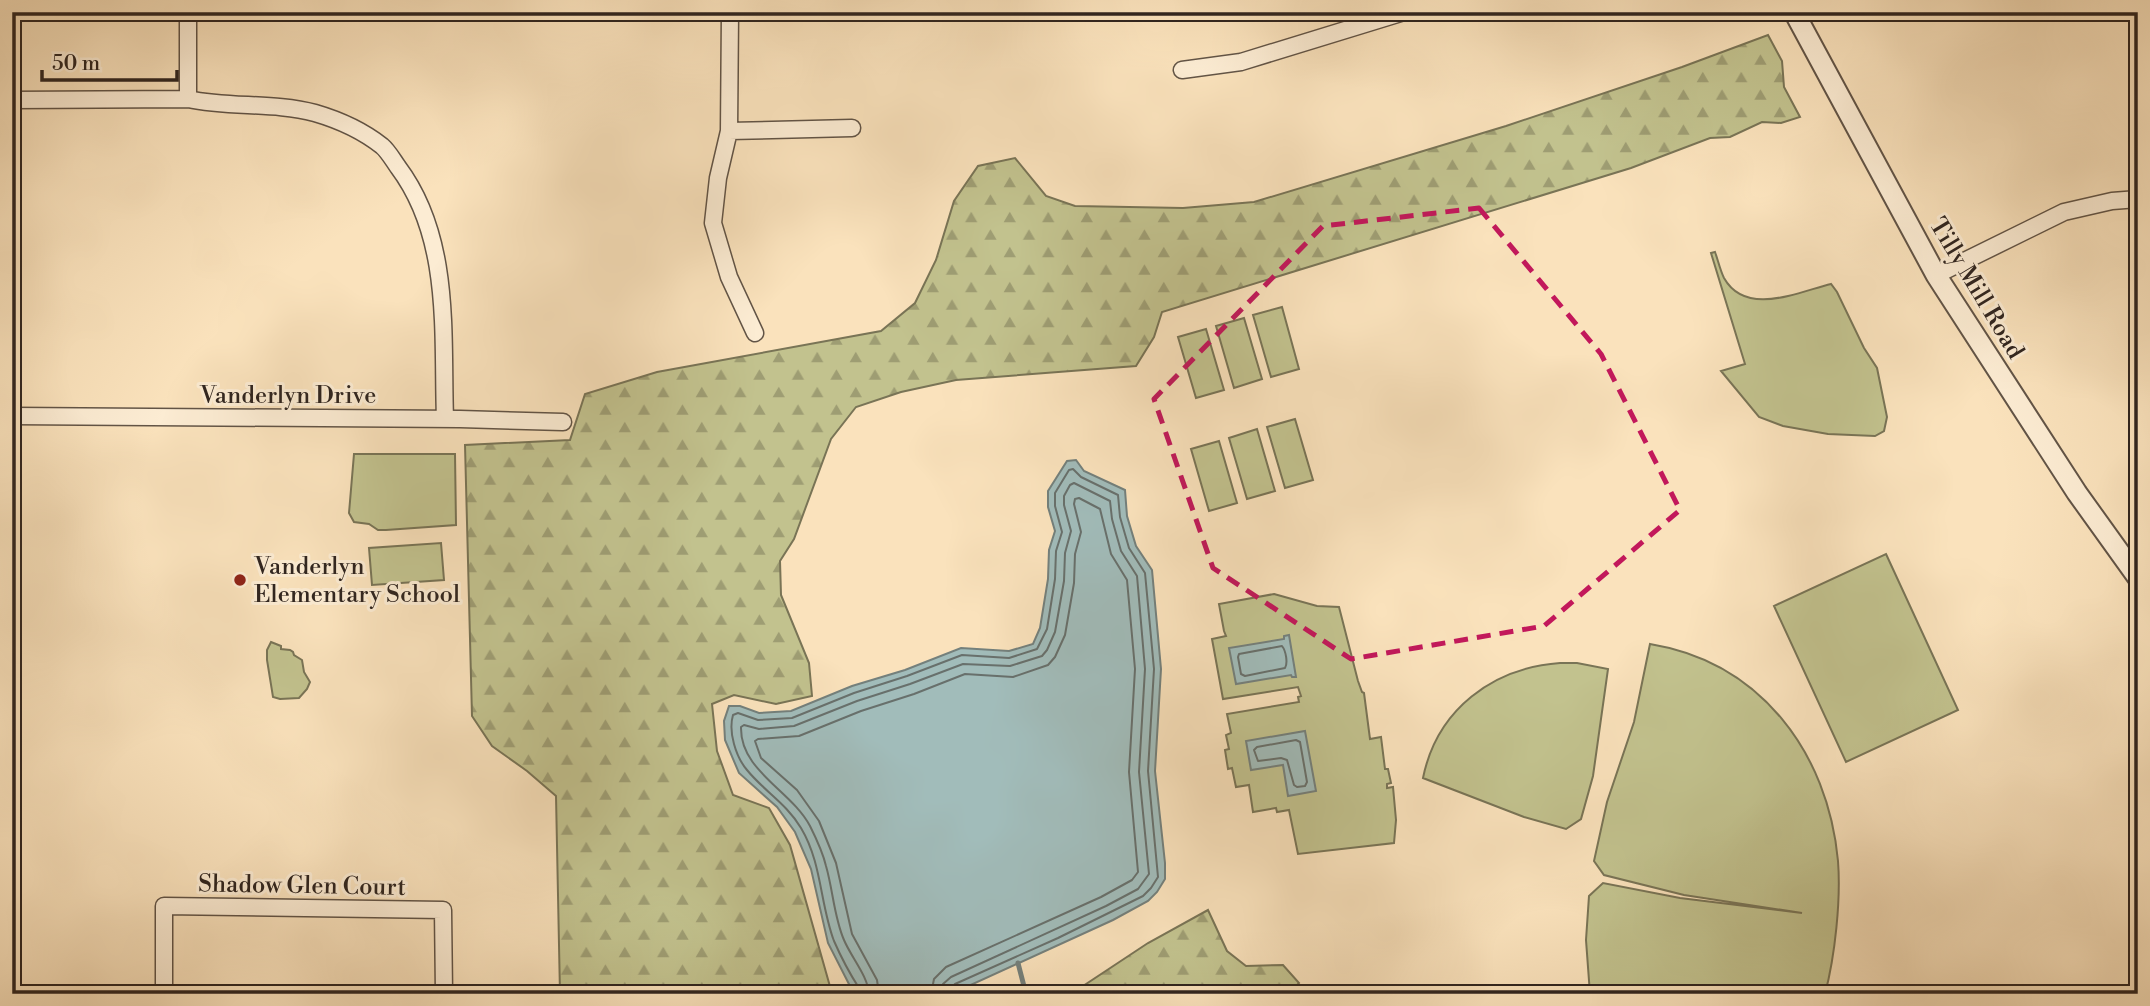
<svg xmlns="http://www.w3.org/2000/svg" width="2150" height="1006" viewBox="0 0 2150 1006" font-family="'Libre Bodoni',serif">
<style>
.forest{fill:url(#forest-firs);stroke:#797456;stroke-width:2}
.green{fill:#c2c28e;stroke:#797456;stroke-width:2}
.water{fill:#a1bcba;stroke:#74807c;stroke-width:2}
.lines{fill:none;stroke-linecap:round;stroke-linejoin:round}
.shore{stroke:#68706c;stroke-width:2}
.stream{stroke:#74807c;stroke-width:5}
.minor-casing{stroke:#625446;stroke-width:19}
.tertiary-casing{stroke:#625446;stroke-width:23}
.minor{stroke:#fcecd3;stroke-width:16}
.tertiary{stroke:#fcecd3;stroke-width:19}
.marked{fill:none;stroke:#c2185b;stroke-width:5;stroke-dasharray:14 9;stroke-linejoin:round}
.poi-dot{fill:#8f2418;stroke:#fcecd3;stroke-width:2.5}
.labels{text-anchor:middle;stroke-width:6;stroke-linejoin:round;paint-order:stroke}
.street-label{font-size:24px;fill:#30251f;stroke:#fcecd3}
.poi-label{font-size:24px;fill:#30251f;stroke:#fcecd3;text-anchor:start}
</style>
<defs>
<pattern id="forest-firs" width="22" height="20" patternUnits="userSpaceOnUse" patternTransform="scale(1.75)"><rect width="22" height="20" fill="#c2c28e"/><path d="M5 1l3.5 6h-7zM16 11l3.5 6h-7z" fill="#9e9d73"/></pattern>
</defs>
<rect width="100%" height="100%" fill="#fae2bc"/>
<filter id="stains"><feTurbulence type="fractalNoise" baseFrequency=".00286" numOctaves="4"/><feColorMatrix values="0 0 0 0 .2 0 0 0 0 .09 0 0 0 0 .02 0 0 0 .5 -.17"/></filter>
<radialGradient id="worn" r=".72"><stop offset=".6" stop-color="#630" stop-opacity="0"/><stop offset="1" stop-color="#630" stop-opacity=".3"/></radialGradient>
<path class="forest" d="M 1768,35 L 1782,61 L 1784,87 L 1800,117 L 1781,123 L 1762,122 L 1730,137 L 1710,138 L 1631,168 L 1162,312 L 1154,337 L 1136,366 L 956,380 L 901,392 L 856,407 L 831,439 L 794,539 L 780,561 L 781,595 L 809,663 L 812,696 L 776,704 L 734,695 L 712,704 L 717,751 L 733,795 L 769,808 L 790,845 L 831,990 L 834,994 L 560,994 L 556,796 L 527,771 L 492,746 L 472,716 L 465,445 L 570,440 L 585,394 L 657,372 L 881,331 L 915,303 L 936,260 L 954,201 L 978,166 L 1015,158 L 1046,196 L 1075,206 L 1183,208 L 1254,202 L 1506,126 L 1682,67 Z
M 1208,910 L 1227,951 L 1246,966 L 1283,965 L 1299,983 L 1289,994 L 1071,994 L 1148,943 Z"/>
<path class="green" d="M 1715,252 C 1718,260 1720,270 1724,278 C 1746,317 1798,292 1831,284 L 1837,292 L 1864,348 L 1877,368 L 1887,417 L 1884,431 L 1875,436 L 1828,434 L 1783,426 L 1759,417 L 1721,371 L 1745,364 L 1711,253 Z
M 1282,307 L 1299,369 L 1271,377 L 1253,315 Z
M 1244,318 L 1262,379 L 1234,388 L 1216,326 Z
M 1206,329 L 1224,390 L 1196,398 L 1178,337 Z
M 1295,419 L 1313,480 L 1285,488 L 1267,427 Z
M 1257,429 L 1275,491 L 1247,499 L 1229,438 Z
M 1219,441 L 1237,503 L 1209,511 L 1191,449 Z
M 354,454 L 455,454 L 456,525 L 386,530 L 378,530 L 369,524 L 354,522 L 349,513 Z
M 441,543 L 444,580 L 372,585 L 369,548 Z
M 1886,554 L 1958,710 L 1846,762 L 1774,606 Z
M 1274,594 L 1317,606 L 1339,607 L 1358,681 L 1362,692 L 1364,693 L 1370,739 L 1381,737 L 1385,769 L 1388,769 L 1391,783 L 1387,784 L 1387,788 L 1393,787 L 1396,820 L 1394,843 L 1298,854 L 1289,810 L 1277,812 L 1276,808 L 1253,812 L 1249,785 L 1236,787 L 1232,768 L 1228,769 L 1225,750 L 1229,749 L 1226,735 L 1231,733 L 1227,714 L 1299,702 L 1298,697 L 1301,696 L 1298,687 L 1223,699 L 1212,639 L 1226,636 L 1224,631 L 1219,604 Z
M 271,642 L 281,646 L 281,649 L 290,650 L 293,652 L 294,655 L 302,660 L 304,672 L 310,682 L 307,689 L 299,698 L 280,699 L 273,697 L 267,660 L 267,650 Z
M 1650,644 C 1760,662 1828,752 1838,861 C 1841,900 1835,956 1825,994 L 1590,994 L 1586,940 L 1589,896 L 1603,883 L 1680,898 L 1802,913 L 1684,895 L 1604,875 L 1594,861 L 1607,802 L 1634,722 Z
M 1560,663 L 1577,663 L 1608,669 L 1593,776 L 1581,819 L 1566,829 L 1524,817 L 1423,778 C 1437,709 1493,668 1560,663 Z"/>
<path class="water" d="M 1076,460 L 1084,471 L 1125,490 L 1127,516 L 1136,546 L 1152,570 L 1161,669 L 1155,771 L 1165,863 L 1165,879 L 1157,892 L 1148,901 L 1113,920 L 951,994 L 857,994 L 852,990 L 828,943 L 811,869 L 795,832 L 777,807 L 739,773 L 725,740 L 724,721 L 729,706 L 740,706 L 759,713 L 791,711 L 852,686 L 905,670 L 961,648 L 1009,651 L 1033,644 L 1040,628 L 1048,579 L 1049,550 L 1055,531 L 1048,507 L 1048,491 L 1067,461 Z
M 1289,635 L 1296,677 L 1292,677 L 1291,675 L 1236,684 L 1229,648 L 1284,639 L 1284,636 Z
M 1305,731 L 1316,791 L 1288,796 L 1283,765 L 1251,770 L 1246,741 Z"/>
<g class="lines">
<path class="shore" d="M 1282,646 C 1286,651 1288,663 1285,668 L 1245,676 L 1241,674 L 1238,657 L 1239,654 Z
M 1296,740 L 1300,742 L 1307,782 L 1305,786 L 1297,787 L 1294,785 L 1287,760 L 1281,758 L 1258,761 L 1254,750 L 1257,747 Z
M 860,994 L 859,988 C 850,974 841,957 834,941 C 820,904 822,863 801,828 C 787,804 764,791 747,770 C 736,757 728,732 733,715 L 738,713 L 758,720 L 792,718 L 854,693 L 907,676 L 962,655 L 1009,658 L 1037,649 L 1047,629 L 1055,579 L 1056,551 L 1062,532 L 1055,506 L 1055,493 L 1069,470 L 1073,469 L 1081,477 L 1118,495 L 1120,517 L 1129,548 L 1145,573 L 1154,669 L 1148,771 L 1158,877 L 1151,888 L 1143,896 L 1058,938 L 955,984 L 951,988 L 950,994
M 869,994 C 868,976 851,957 844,940 C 834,917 833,890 826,866 C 823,853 816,838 810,826 C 791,790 740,771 741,727 L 744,725 L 759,729 L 794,726 L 857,701 L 910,684 L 963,664 L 1010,666 L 1042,656 L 1047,650 L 1055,632 L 1064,581 L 1065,553 L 1071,531 L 1064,505 L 1064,496 L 1070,485 L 1074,483 L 1110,501 L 1112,519 L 1121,551 L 1137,576 L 1145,669 L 1139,772 L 1149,874 L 1138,889 L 1106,906 L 951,977 L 943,984 L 942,994
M 879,994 L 877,980 L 852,934 L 836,863 L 819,821 L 797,790 L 761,758 L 755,741 L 758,739 L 799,736 L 861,711 L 914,694 L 965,674 L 1013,677 L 1048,665 L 1055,657 L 1065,635 L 1074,583 L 1075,554 L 1081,532 L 1074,504 L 1075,499 L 1079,498 L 1100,509 L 1111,554 L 1127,580 L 1135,669 L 1129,772 L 1138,872 L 1132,880 L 1101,897 L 946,967 L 934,979 L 931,994"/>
<path class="stream" d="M 1018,963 L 1026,994"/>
<defs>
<path id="minor" d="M 188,12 L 188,99
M 730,12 L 729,131 L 718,178 L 713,223 L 729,277 L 755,333
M 1182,70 L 1241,62 L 1404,12
M 12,100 L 188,99 C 230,108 274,102 315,113 C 339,120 363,131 382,146 C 388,151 393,160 398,167 C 452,239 442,335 445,419
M 729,131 L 852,128
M 1936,275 L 2064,212 L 2112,201 L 2138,199
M 12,416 L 460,419 L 563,422
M 164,994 L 164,906 L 443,910 L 444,994"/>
<path id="tertiary" d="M 1794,12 L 1936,275 L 2077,493 L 2138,578"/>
</defs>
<use href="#minor" class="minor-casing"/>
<use href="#tertiary" class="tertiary-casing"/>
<use href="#minor" class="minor"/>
<use href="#tertiary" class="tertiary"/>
</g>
<path class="marked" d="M 1479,208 L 1601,354 L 1680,510 L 1544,626 L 1351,659 L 1213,568 L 1154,399 L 1323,226 Z"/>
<circle class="poi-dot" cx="240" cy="580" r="7"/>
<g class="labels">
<g class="street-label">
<text transform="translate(1977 288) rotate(59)" y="8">Tilly Mill Road</text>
<text x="288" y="403">Vanderlyn Drive</text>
<text transform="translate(302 885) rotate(1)" y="8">Shadow Glen Court</text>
</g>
<g class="poi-label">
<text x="254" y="574">Vanderlyn<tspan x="254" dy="28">Elementary School</tspan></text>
</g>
</g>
<rect width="2150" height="1006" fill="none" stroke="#fae2bc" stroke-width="42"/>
<rect x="14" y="14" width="2122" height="978" fill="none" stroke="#30251f" stroke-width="3.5"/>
<rect x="21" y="21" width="2108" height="964" fill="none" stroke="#30251f" stroke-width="2"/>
<path d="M42 70v10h135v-10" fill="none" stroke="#30251f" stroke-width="3.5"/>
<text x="52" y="70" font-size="21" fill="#30251f" stroke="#fcecd3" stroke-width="5" paint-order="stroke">50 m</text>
<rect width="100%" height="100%" filter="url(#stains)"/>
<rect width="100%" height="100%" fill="url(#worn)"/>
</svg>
